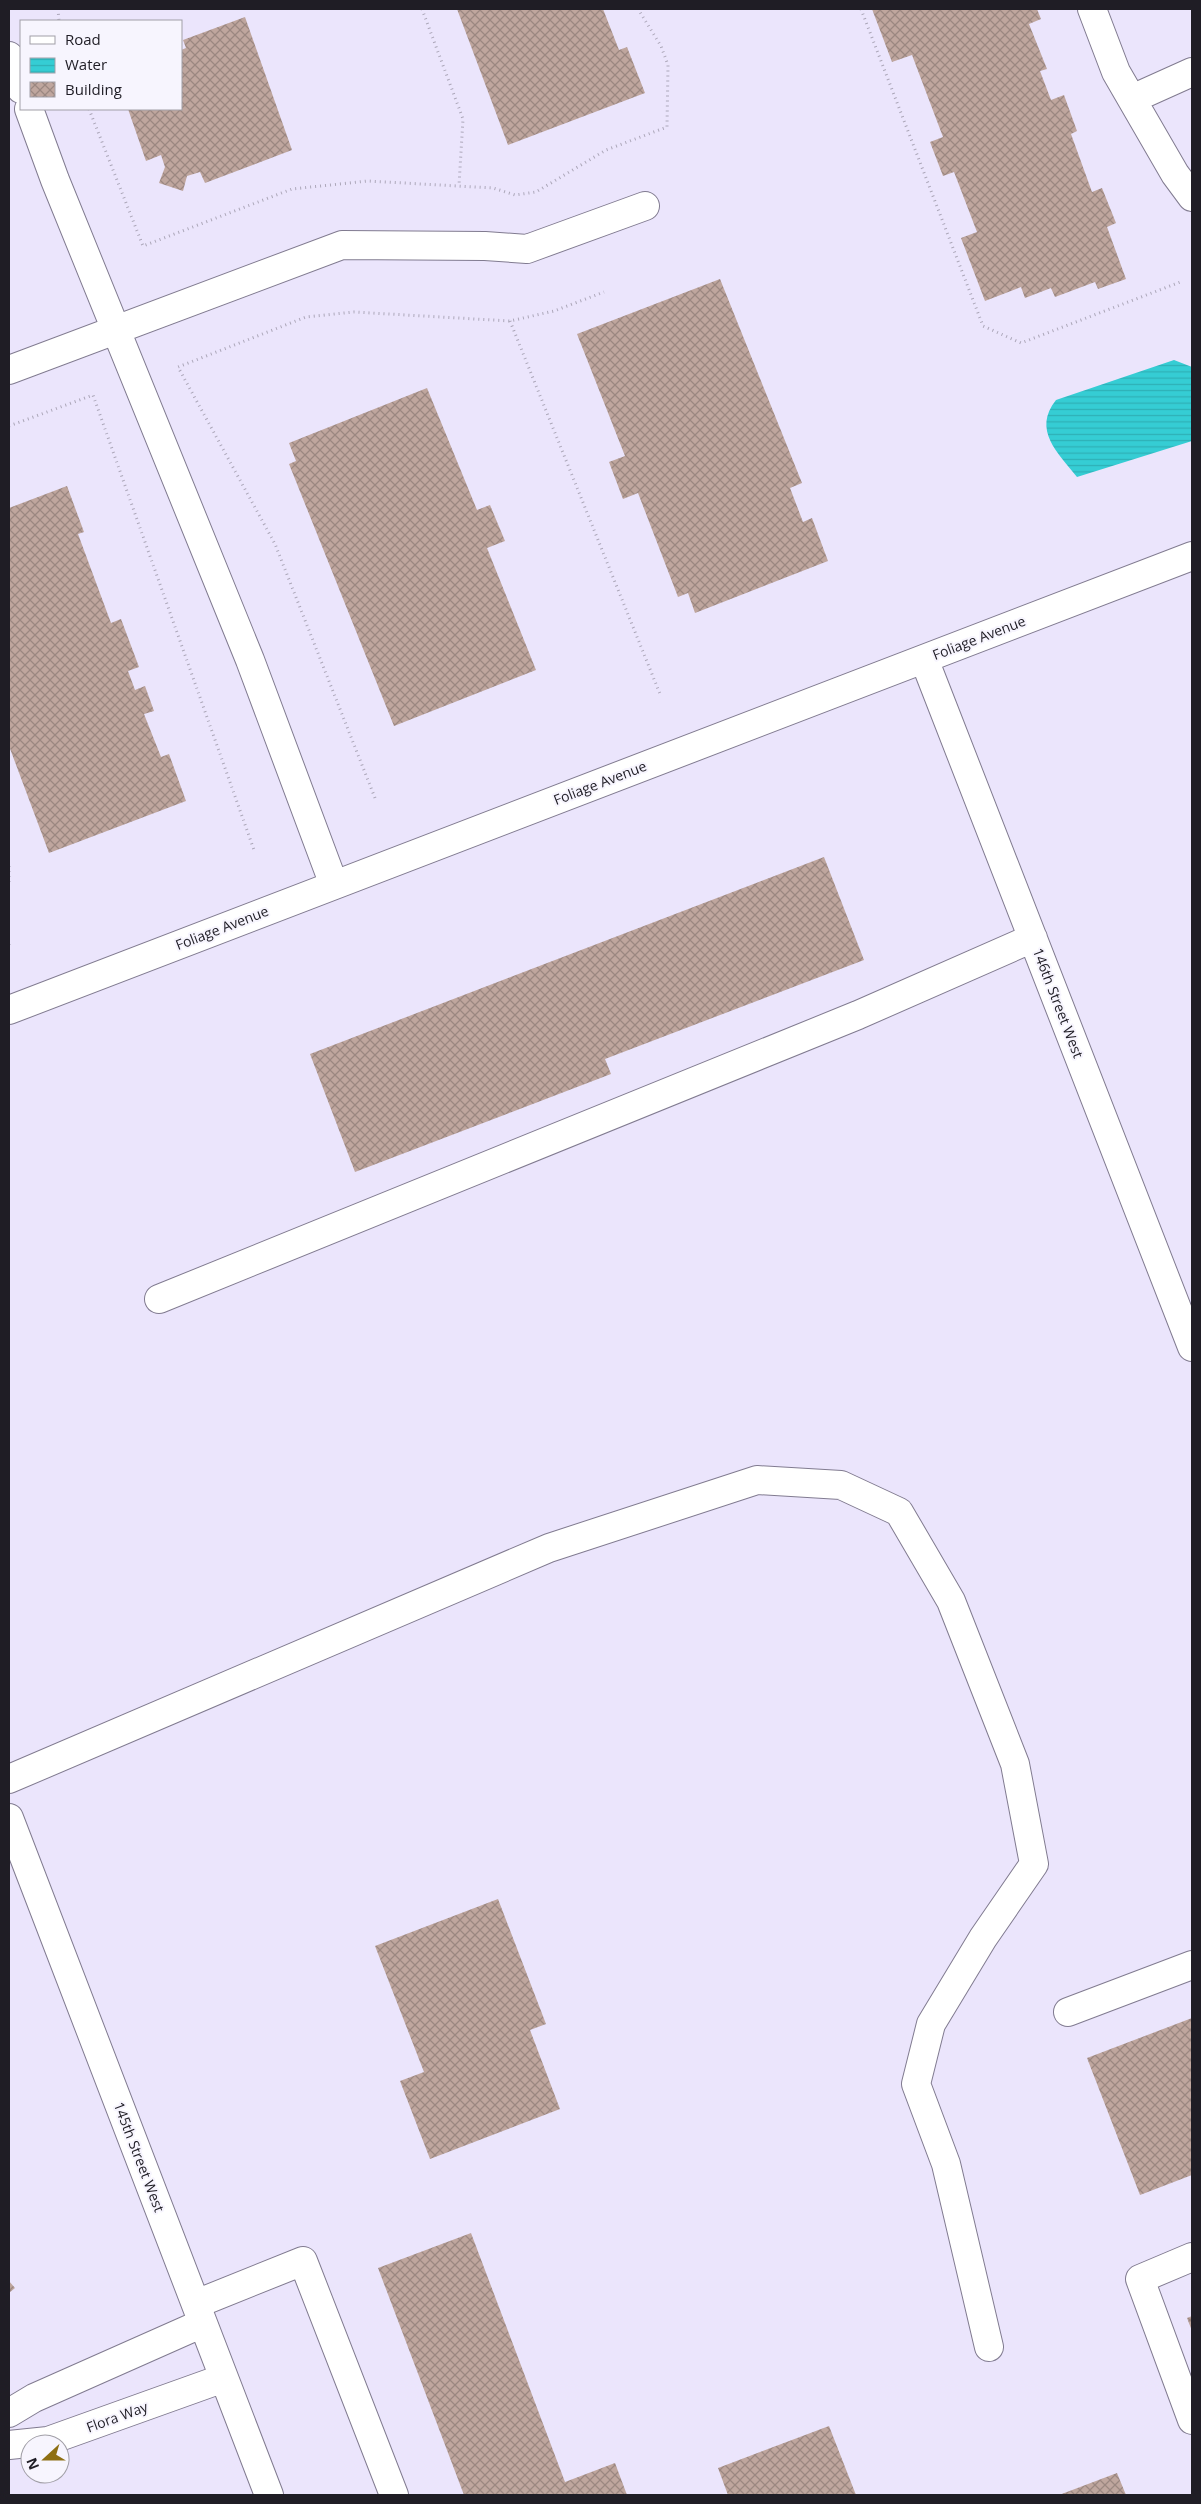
<svg xmlns="http://www.w3.org/2000/svg" width="1201" height="2504" viewBox="0 0 1201 2504" font-family="'Open Sans',sans-serif">
<style>
.water{fill:url(#water-rules)}
.building{fill:url(#building-cross-hatch)}
.lines{fill:none;stroke-linecap:round;stroke-linejoin:round}
.minor-casing{stroke:#817b90;stroke-width:30}
.path{stroke:#aca7b9;stroke-width:3;stroke-dasharray:1 4;stroke-linecap:butt}
.minor{stroke:#fff;stroke-width:28}
.labels{text-anchor:middle;stroke-width:4;stroke-linejoin:round;paint-order:stroke}
.street-label{font-size:14px;fill:#1f1d25;stroke:#f7f5fe}
</style>
<defs>
<pattern id="water-rules" width="6" height="5" patternUnits="userSpaceOnUse" patternTransform="scale(1.25)"><rect width="6" height="5" fill="#35cdd4"/><path d="M0 2.5h6" fill="none" stroke="#2eb0b6"/></pattern>
<pattern id="building-cross-hatch" width="8" height="8" patternUnits="userSpaceOnUse" patternTransform="scale(1.25)"><rect width="8" height="8" fill="#bfa69e"/><path d="M0 0l8 8M0 8l8-8" fill="none" stroke="#9b8781"/></pattern>
</defs>
<rect width="100%" height="100%" fill="#ebe5fc"/>
<path class="water" d="M 1174,360 L 1192,367 L 1192,441 L 1077,477 C 1058,453 1032,430 1056,400 Z"/>
<path class="building" d="M 457,9 L 603,9 L 619,50 L 627,47 L 645,93 L 508,145 Z
M 872,9 L 1037,9 L 1041,19 L 1029,24 L 1047,69 L 1040,71 L 1051,100 L 1064,95 L 1077,131 L 1071,134 L 1092,192 L 1102,188 L 1116,223 L 1107,227 L 1126,279 L 1098,289 L 1095,282 L 1055,297 L 1051,288 L 1025,298 L 1021,287 L 985,301 L 961,238 L 977,232 L 954,172 L 943,176 L 930,142 L 943,137 L 912,55 L 892,62 Z
M 245,17 L 292,150 L 205,183 L 200,172 L 187,176 L 183,191 L 159,183 L 165,167 L 161,155 L 146,161 L 128,109 L 181,109 L 181,50 L 186,48 L 183,40 Z
M 720,279 L 802,483 L 790,488 L 803,522 L 812,518 L 828,561 L 695,613 L 688,593 L 678,597 L 638,493 L 623,499 L 609,462 L 625,456 L 577,334 Z
M 427,388 L 477,510 L 490,505 L 505,541 L 487,548 L 536,670 L 394,726 L 289,464 L 296,461 L 289,443 Z
M 67,486 L 84,532 L 78,534 L 111,623 L 121,619 L 139,667 L 128,671 L 135,690 L 145,686 L 154,711 L 144,714 L 161,757 L 169,754 L 186,801 L 49,853 L 9,746 L 9,508 Z
M 824,857 L 864,960 L 605,1059 L 611,1074 L 355,1172 L 310,1054 Z
M 498,1899 L 546,2024 L 530,2030 L 560,2109 L 430,2159 L 400,2081 L 424,2072 L 375,1946 Z
M 1192,2018 L 1192,2175 L 1140,2195 L 1087,2058 Z
M 471,2233 L 565,2482 L 615,2463 L 627,2495 L 464,2495 L 378,2268 Z
M 9,2281 L 15,2288 L 9,2293 Z
M 1192,2316 L 1192,2331 L 1187,2318 Z
M 829,2426 L 856,2495 L 728,2495 L 718,2468 Z
M 1117,2473 L 1126,2495 L 1059,2495 Z"/>
<g class="lines">
<defs>
<path id="minor" d="M 1092,9 L 1116,72 L 1175,174 L 1192,197
M 9,56 L 21,89
M 1132,99 L 1192,72
M 29,109 L 55,180 L 250,660 L 334,885
M 9,370 L 342,245 L 485,246 L 527,249 L 645,206
M 924,659 L 1192,1347
M 9,1010 L 1192,556
M 159,1299 L 858,1015 L 1033,938
M 9,1779 L 549,1548 L 757,1480 L 841,1485 L 899,1512 L 951,1601 L 1015,1764 L 1034,1864 L 983,1938 L 931,2024 L 916,2084 L 946,2164 L 989,2347
M 9,1818 L 269,2495
M 1068,2012 L 1192,1965
M 1192,2257 L 1140,2279 L 1192,2420
M 196,2304 L 303,2261 L 394,2495
M 9,2413 L 34,2398 L 203,2323
M 9,2445 L 48,2441 L 224,2378"/>
</defs>
<use href="#minor" class="minor-casing"/>
<path class="path" d="M 58,9 L 59,21
M 422,9 L 463,119 L 459,185
M 861,9 L 983,326 L 1021,343 L 1183,281
M 89,109 L 143,246 L 292,189 L 368,181 L 493,188 L 515,195 L 536,192 L 606,150 L 667,127 L 668,65 L 661,46 L 638,9
M 510,321 L 660,694
M 9,426 L 93,395 L 254,850
M 375,798 L 275,544 L 178,367 L 306,317 L 354,312 L 510,321 L 554,311 L 604,292
M 9,866 L 9,884
M 9,944 L 9,946"/>
<use href="#minor" class="minor"/>
</g>
<g class="labels">
<g class="street-label">
<text transform="translate(979 638) rotate(-21)" y="5">Foliage Avenue</text>
<text transform="translate(600 783) rotate(-21)" y="5">Foliage Avenue</text>
<text transform="translate(222 928) rotate(-21)" y="5">Foliage Avenue</text>
<text transform="translate(1058 1003) rotate(69)" y="5">146th Street West</text>
<text transform="translate(139 2157) rotate(69)" y="5">145th Street West</text>
<text transform="translate(117 2417) rotate(-20)" y="5">Flora Way</text>
</g>
</g>
<rect width="1201" height="2504" fill="none" stroke="#1f1d25" stroke-width="20"/>
<rect x="20" y="20" width="162" height="90" fill="#f7f5fe" stroke="#a19fa7"/>
<rect x="30" y="36" width="25" height="8" fill="#ffffff" stroke="#a19fa7"/>
<text x="65" y="45" font-size="15" fill="#1f1d25">Road</text>
<rect x="30" y="58" width="25" height="15" fill="url(#water-rules)" stroke="#a19fa7"/>
<text x="65" y="70" font-size="15" fill="#1f1d25">Water</text>
<rect x="30" y="82" width="25" height="15" fill="url(#building-cross-hatch)" stroke="#a19fa7"/>
<text x="65" y="95" font-size="15" fill="#1f1d25">Building</text>
<g transform="translate(45 2459) rotate(249)"><circle r="24" fill="#f7f5fe" stroke="#a19fa7"/>
<path d="M0-4L9 19L0 12L-9 19Z" fill="#8e6f13"/>
<text y="-8" font-size="14" font-weight="bold" text-anchor="middle" fill="#1f1d25">N</text>
</g>
</svg>
